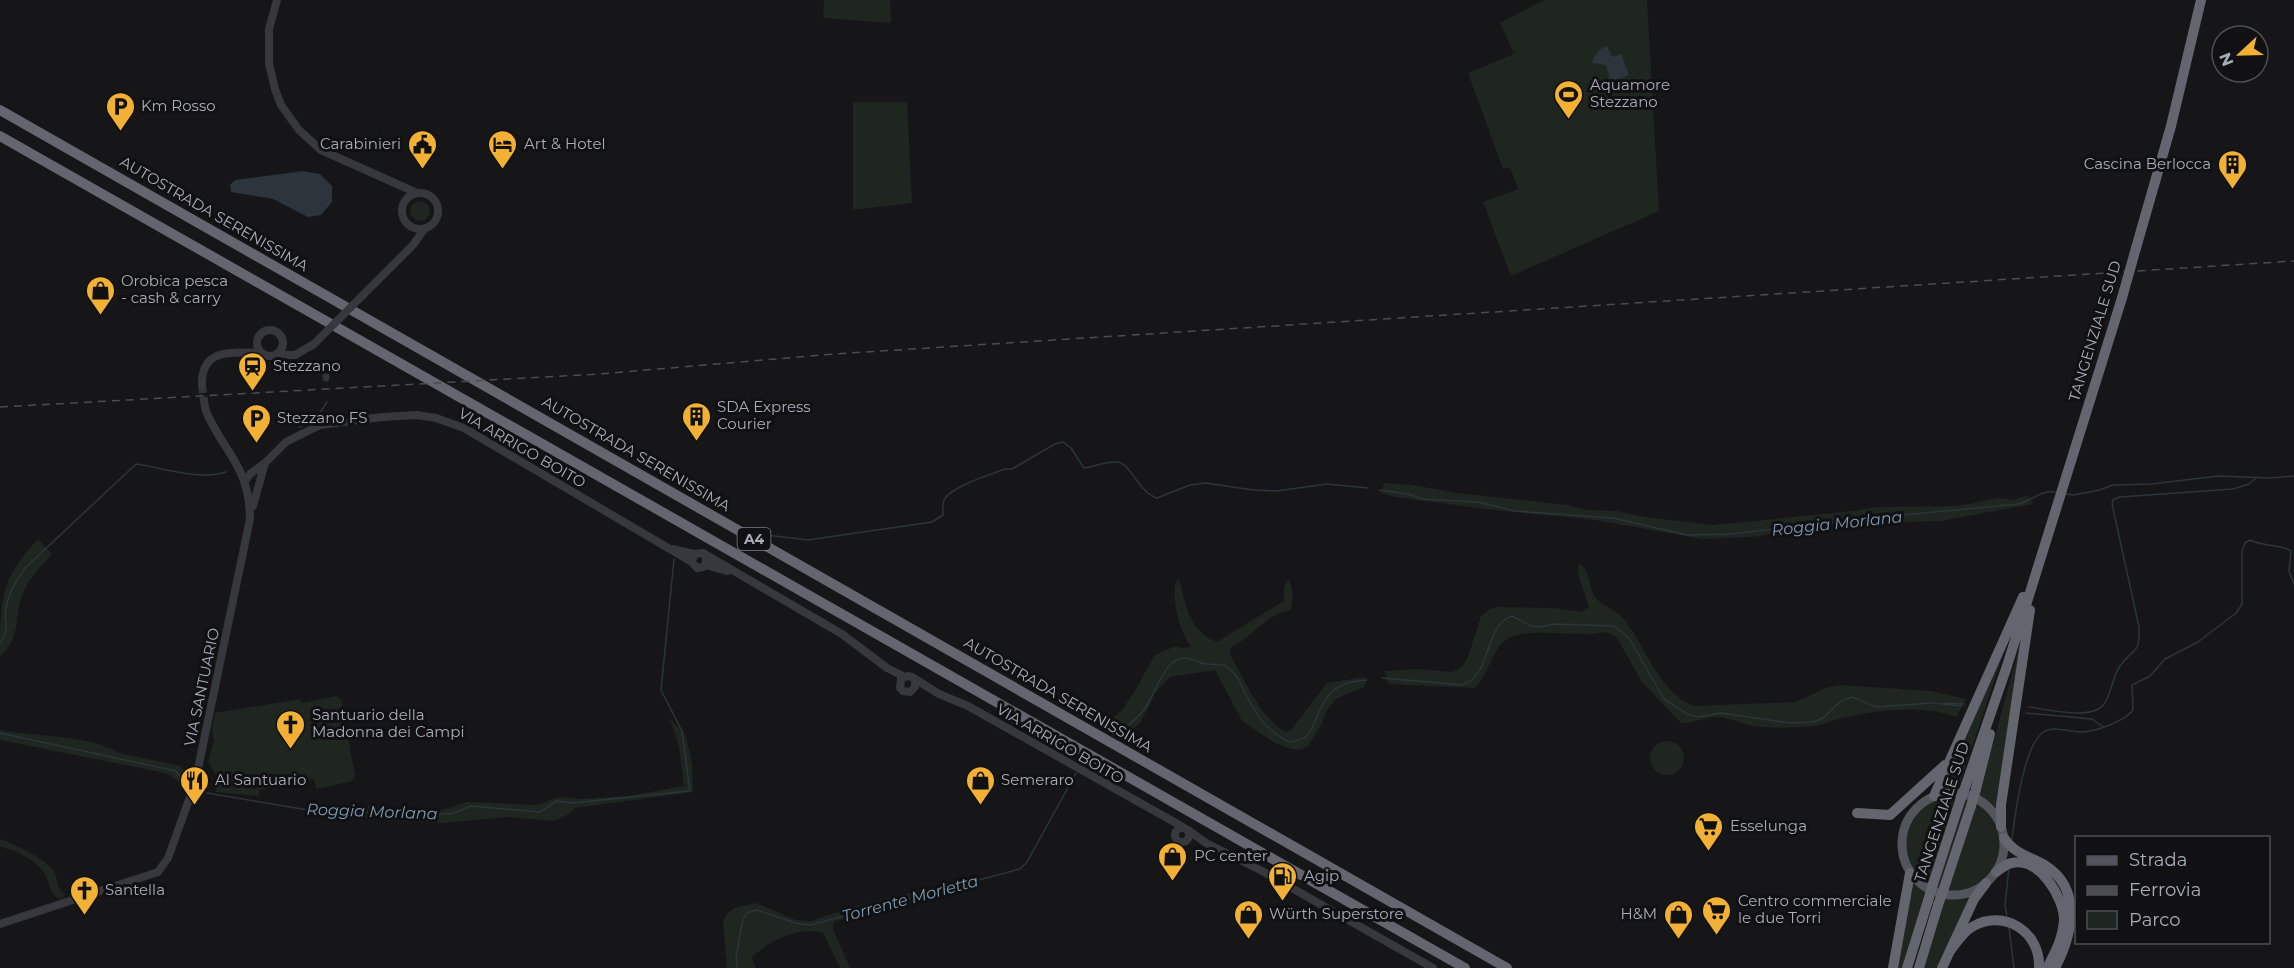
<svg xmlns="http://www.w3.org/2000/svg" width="2294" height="968" viewBox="0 0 2294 968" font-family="Montserrat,sans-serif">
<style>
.green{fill:#1e261f}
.water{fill:#2c353c}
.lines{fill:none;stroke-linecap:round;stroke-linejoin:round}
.stream{stroke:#2c353c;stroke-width:1.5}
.canal{stroke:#2c353c;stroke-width:7}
.minor-tunnel{stroke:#333438;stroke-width:8;stroke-dasharray:8 4;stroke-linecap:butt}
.minor{stroke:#37383d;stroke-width:8}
.major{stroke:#53555c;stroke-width:9}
.highway{stroke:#63666e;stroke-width:10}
.rail{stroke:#4a4c52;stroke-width:1.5;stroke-dasharray:8 6;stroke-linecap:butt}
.minor-bridge{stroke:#37383d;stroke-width:8}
.highway-bridge{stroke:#63666e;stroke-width:10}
.labels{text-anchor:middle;stroke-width:6;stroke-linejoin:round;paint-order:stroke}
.shield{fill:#111113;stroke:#7b7e86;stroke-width:1.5}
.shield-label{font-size:14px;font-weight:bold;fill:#a8adb8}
.poi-label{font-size:15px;fill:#a8adb8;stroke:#111113;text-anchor:start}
.street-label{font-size:15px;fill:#a8adb8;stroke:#111113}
.water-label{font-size:16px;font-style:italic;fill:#7f9bb3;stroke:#111113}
</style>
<rect width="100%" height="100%" fill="#161618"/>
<path class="green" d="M 824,0 L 890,0 L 891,23 L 823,18 Z
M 1544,0 L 1647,0 L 1659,211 L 1511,276 L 1483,202 L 1518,189 L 1510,167 L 1503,169 L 1468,73 L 1514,54 L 1500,23 Z
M 853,102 L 907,102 L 912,203 L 853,210 Z
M410 211a10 10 0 1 1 20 0a10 10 0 1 1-20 0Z
M 1384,483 L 1413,485 L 1457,493 L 1567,505 L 1587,510 L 1617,511 L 1645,517 L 1714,525 L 1844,512 L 1878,507 L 1958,506 L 1998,498 L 2013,500 L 2028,495 L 2033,504 L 1941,521 L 1838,524 L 1752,537 L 1702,539 L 1596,520 L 1493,510 L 1395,497 L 1381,493 Z
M 38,539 L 52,554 C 41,567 27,580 22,596 C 14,619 21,639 0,656 C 0,602 0,578 38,539 Z
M 1579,563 C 1592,574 1587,581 1594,595 C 1599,605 1614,608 1622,617 C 1647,646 1656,690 1694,706 L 1795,702 L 1829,687 L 1841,685 L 1931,691 L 1966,699 L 1956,717 C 1923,704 1877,710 1843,718 C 1832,720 1823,726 1812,726 C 1791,728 1769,729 1748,725 C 1739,723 1730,718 1721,717 C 1708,715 1695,724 1681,723 L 1642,682 L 1617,638 L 1606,632 C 1578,639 1520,623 1501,644 C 1490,657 1488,674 1475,688 L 1389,684 L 1384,671 L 1416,669 L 1452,672 L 1462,667 L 1468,657 L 1481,616 L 1490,609 L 1498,607 L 1553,608 L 1581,612 L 1589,607 L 1578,574 Z
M 1289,578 L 1293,594 L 1291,610 C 1267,613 1252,638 1231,647 L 1230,655 C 1246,681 1258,715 1285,732 L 1291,730 L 1327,683 L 1365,677 L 1367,680 L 1364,687 L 1336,699 L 1327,710 L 1321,725 L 1308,746 L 1300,750 L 1291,749 L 1273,742 L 1242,721 L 1215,670 L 1170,677 L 1156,692 L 1140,723 L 1129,733 L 1110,724 L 1111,720 L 1122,710 L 1135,691 L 1154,656 L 1175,646 L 1182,648 L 1191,647 C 1179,629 1173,606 1175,584 L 1179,579 C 1187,607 1187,629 1217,642 L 1284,601 L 1284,587 Z
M 2012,628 L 1958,789 L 1940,789 Z
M 2024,629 L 1999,819 L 1992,808 L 1979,796 Z
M 336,696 L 341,699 L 355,776 L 352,781 L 316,789 L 314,779 L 259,790 L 259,796 L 216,792 L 217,777 L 208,762 L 214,741 L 212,729 L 215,713 L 301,699 L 302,703 Z
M 670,719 L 686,736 L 692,763 L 693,792 L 575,808 L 569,814 L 554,821 L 507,817 L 444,823 L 394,821 L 377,818 L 323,815 L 323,808 L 327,807 L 366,808 L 369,805 L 389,808 L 443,810 L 466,802 L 537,805 L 559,797 L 581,799 L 628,796 L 684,786 L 679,747 Z
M 0,730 C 32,736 94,736 119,753 L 181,766 L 188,778 L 187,789 L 171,776 L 161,772 L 0,740 Z
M1650 758a17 17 0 1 1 34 0a17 17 0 1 1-34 0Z
M1905 844a48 48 0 1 1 96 0a48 48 0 1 1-96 0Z
M 0,839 C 13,843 46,859 53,870 C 59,880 55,887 66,894 L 61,899 C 48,895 51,883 44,873 C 37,861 13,848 0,847 Z
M 1912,877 L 1928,891 L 1905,968 L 1895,968 Z
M 918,891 L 927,891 L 919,901 L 836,921 L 833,924 L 833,929 L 850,968 L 840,968 L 823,933 C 799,926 769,941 752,957 L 756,968 L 727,968 L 723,922 L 726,915 L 734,908 L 756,903 L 796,920 L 811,921 L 855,906 Z
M 1976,892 L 1937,968 L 1923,968 L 1945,898 L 1956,899 Z"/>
<path class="water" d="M 1607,46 L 1612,57 L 1621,54 L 1629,75 L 1619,79 L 1617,92 L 1607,90 L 1609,75 L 1606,65 L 1592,63 C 1595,54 1598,49 1607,46 Z
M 303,171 L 320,174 L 332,186 L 332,202 L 321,215 L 308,217 L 273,199 L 231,192 L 230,185 L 235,180 Z"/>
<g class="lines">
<path class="stream" d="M 300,427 L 318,416 L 327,402
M 1379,490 L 1408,494 L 1422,499 L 1478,502 L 1515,511 L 1613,518 L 1687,535 L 1731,534 L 1861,519 L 2019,504 C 2032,500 2041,490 2055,492
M 2066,494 L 2074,495 L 2100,490 L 2113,485 L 2152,484 L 2218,476 L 2271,478 L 2294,476
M 757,534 L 808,540 L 932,522 L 943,515 C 943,510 942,505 944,500 C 951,486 990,475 1005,469 L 1012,469 L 1055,444 L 1063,442 L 1071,448 L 1084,468 C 1095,467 1105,461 1117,462 C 1131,463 1137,491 1157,498 L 1190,485 L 1206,483 L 1253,490 L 1276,491 L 1327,484 L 1368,488
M 0,643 C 11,629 3,622 6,607 C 9,592 16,580 25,568 L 136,464 C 165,468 197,481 226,472
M 1382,678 L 1462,685 C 1494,674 1482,627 1512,616 L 1531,626 L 1540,627 L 1554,624 L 1614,626 L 1629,638 L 1664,699 L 1687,714 L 1698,717 L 1721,713 L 1791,723 L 1813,722 L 1823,718 L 1840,702 L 1852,697 L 1876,707 L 1933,703 L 1962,706
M 1946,703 L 1964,704
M 2028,707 C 2046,709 2093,721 2104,704 C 2112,693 2112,677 2120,666 C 2134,646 2140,656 2139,627 L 2112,504 L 2113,500 L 2119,497 L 2233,489 L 2249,484 L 2257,477
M 2026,713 L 2092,719 L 2102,726
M 0,733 L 176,771 L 186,785
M 1120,733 C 1128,725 1139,717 1146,707 C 1154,694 1160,675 1171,664 C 1181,655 1190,658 1201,663 C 1209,666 1220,662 1227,667 C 1235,672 1239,680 1243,689 C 1255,713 1265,731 1290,742 C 1294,741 1301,740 1304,738 C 1310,735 1312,728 1315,722 C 1325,694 1335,682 1367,680
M 207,793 L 314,811 L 451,814 L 471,806 L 540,812 L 557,801 L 572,803 L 690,791 L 682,731 L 661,690 L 674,559
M 2012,839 C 2015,814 2023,749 2042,733 C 2053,724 2071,733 2083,732 C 2097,731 2125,721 2133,710 L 2132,685 L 2150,676 L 2165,659 L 2198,642 L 2236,613 L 2242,604 L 2242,551 L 2245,543 L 2250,540 C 2264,547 2281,544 2291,551 L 2289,571 L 2294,584
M 2007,917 L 2005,905 L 2009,868
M 2009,927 L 2014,968
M 737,968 L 736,957 L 743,919 L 747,913 L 757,910 L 795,923 L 810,925 L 1020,869 L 1027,862 L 1076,773"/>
<path class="canal" d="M 326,375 L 326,378"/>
<path class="minor-tunnel" d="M 202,385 L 204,401"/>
<path class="minor" d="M 277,0 L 269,29 L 269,64 L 275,89 L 281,105 L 299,130 L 321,150 L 417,193
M402 211a18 18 0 1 1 36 0a18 18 0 1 1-36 0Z
M 363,295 L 413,245 L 425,228
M257 343a13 13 0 1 1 26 0a13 13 0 1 1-26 0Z
M 277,355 L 295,355 L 314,344
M 202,385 C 201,346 235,353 262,353
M 245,481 L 250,474 L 265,463 L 286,442 L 320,425 L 382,417 L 417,415 L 436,418 L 464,428 L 692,562
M 253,506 L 265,463
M 672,549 L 694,554
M 706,556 L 706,563 L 703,567 L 697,568 L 692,562 L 694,554 L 703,553 L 842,634 L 887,668 L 905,677
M 705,565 L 727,571
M 915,681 L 915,687 L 910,692 L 903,691 L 900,688 L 901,679 L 907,676 L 912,677 L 939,694 L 968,706 L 1183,827
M1175 835a7 7 0 1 1 14 0a7 7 0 1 1-14 0Z
M 1188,830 L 1206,843 L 1262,871 L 1433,968
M 0,924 L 158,872 L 168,858 L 195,783 L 250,519 C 250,483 238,465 219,436 C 213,424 205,415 204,401"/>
<path class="major" d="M1902 844a51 51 0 1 1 102 0a51 51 0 1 1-102 0Z"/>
<path class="highway" d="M 0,110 L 1507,968
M 0,136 L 1465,968
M 2136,248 L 2171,126 L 2201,0
M 1966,785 L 2007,666 L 2122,298
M 1976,789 L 1990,734
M 1934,796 L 2023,597
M 1857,813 L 1890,815 L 1945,765
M 2001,827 L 2001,805 L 2030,610
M 2004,838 C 2014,854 2032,857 2046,866 C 2083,890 2072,936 2055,968
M 1996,872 C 2001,868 2006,864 2012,863 C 2038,856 2064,897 2064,920 C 2063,938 2055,953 2047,968
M 1933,884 L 1960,801
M 1944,888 L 1971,806
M 1950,951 C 1957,942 1963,932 1972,927 C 2004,908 2041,932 2039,968
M 1893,968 L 1910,873
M 1907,968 L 1928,901
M 1919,968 L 1938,905
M 1942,968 L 1974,899 L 1986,883"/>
<path class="rail" d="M 0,407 L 599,374 L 834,354 L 2294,261"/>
<path class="minor-bridge" d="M 314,344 L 363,295"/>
<path class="highway-bridge" d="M 2122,298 L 2136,248
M 1960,801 L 1966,785
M 1971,806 L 1976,789
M 1928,901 L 1933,884
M 1938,905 L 1944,888"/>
</g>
<defs>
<symbol id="stadium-pin" viewBox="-11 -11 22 30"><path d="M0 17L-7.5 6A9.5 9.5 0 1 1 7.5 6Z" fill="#f2b134" stroke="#111113"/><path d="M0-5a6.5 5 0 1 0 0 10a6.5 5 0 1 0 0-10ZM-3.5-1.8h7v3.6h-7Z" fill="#111"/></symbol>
<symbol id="parking-pin" viewBox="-11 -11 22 30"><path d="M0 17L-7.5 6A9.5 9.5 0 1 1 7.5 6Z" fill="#f2b134" stroke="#111113"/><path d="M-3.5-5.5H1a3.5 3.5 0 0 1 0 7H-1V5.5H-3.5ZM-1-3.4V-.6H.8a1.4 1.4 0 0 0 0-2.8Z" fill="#111"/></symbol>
<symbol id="civic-pin" viewBox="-11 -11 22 30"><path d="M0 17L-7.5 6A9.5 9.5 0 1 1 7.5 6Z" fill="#f2b134" stroke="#111113"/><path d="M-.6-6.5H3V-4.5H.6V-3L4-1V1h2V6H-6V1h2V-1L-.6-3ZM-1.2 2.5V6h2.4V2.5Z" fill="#111"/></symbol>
<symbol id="hotel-pin" viewBox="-11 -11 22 30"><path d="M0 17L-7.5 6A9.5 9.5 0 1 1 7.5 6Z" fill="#f2b134" stroke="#111113"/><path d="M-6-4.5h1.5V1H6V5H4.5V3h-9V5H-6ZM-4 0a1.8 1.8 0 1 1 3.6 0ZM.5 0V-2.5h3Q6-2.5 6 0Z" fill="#111"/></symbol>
<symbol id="building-pin" viewBox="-11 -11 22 30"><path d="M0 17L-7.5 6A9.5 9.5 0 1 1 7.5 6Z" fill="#f2b134" stroke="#111113"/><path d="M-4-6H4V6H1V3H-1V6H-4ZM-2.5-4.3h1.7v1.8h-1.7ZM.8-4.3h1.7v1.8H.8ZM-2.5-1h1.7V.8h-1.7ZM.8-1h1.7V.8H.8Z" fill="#111"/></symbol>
<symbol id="shop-pin" viewBox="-11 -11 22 30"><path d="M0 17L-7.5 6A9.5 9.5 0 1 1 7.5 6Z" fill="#f2b134" stroke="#111113"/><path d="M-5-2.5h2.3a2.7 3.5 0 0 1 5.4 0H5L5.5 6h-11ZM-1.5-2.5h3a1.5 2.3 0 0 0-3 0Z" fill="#111"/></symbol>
<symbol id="station-pin" viewBox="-11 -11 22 30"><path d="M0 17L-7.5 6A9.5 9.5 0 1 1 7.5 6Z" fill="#f2b134" stroke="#111113"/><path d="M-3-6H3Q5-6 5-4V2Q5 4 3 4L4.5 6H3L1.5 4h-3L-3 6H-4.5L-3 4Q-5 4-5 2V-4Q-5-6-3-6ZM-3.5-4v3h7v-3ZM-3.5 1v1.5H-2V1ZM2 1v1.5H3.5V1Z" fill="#111"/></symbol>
<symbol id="church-pin" viewBox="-11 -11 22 30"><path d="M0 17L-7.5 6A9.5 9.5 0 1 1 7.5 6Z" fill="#f2b134" stroke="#111113"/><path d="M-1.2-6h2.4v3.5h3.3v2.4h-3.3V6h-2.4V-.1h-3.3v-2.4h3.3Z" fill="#111"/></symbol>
<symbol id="restaurant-pin" viewBox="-11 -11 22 30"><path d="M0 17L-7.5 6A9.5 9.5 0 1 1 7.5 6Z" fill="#f2b134" stroke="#111113"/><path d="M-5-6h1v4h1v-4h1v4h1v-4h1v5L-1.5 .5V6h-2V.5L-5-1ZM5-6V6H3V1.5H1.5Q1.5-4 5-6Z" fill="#111"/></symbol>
<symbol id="supermarket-pin" viewBox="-11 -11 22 30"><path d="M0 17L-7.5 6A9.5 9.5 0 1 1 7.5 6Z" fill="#f2b134" stroke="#111113"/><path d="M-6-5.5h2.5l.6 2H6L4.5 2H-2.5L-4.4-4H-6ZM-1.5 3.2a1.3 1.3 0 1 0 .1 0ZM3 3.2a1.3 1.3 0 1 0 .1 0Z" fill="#111"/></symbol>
<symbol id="fuel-pin" viewBox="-11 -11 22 30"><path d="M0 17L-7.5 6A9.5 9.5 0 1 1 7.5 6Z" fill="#f2b134" stroke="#111113"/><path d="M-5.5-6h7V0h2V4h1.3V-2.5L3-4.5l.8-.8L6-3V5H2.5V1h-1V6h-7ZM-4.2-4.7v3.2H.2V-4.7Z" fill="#111"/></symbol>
</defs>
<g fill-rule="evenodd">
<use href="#stadium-pin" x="1552" y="78" width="33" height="45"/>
<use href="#parking-pin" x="104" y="90" width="33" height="45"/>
<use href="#civic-pin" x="406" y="128" width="33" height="45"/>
<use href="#hotel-pin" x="486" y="128" width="33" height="45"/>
<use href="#building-pin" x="2216" y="148" width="33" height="45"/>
<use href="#shop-pin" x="84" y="274" width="33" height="45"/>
<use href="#station-pin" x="236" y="350" width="33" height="45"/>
<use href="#building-pin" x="680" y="400" width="33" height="45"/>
<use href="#parking-pin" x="240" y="402" width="33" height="45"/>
<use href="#church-pin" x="274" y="708" width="33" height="45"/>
<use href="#restaurant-pin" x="178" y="764" width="33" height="45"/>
<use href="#shop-pin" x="964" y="764" width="33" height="45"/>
<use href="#supermarket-pin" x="1692" y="810" width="33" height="45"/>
<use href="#shop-pin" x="1156" y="840" width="33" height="45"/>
<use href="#fuel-pin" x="1266" y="860" width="33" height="45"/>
<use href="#church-pin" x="68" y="874" width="33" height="45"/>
<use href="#supermarket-pin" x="1700" y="894" width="33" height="45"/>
<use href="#shop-pin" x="1232" y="898" width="33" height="45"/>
<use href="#shop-pin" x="1662" y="898" width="33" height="45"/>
</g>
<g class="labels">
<rect class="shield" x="737.5" y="528" width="33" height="22" rx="4.5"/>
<g class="shield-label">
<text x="754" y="544">A4</text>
</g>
<g class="poi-label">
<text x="1590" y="90">Aquamore<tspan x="1590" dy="17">Stezzano</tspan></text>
<text x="141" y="111">Km Rosso</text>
<text x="401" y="149" text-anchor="end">Carabinieri</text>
<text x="524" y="149">Art &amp; Hotel</text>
<text x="2211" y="169" text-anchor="end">Cascina Berlocca</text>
<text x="121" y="286">Orobica pesca<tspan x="121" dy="17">- cash &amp; carry</tspan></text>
<text x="273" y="371">Stezzano</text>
<text x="717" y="412">SDA Express<tspan x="717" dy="17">Courier</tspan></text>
<text x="277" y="423">Stezzano FS</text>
<text x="312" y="720">Santuario della<tspan x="312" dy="17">Madonna dei Campi</tspan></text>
<text x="215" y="785">Al Santuario</text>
<text x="1001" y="785">Semeraro</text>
<text x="1730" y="831">Esselunga</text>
<text x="1194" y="861">PC center</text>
<text x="1304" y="881">Agip</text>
<text x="105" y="895">Santella</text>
<text x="1738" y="906">Centro commerciale<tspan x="1738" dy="17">le due Torri</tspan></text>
<text x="1269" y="919">Würth Superstore</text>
<text x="1657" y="919" text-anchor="end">H&amp;M</text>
</g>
<g class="street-label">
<text transform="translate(214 214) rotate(30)" y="5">AUTOSTRADA SERENISSIMA</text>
<text transform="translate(2095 331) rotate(-73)" y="5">TANGENZIALE SUD</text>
<text transform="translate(522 448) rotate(30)" y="5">VIA ARRIGO BOITO</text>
<text transform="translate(636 454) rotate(30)" y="5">AUTOSTRADA SERENISSIMA</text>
<text transform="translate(202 687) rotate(-78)" y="5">VIA SANTUARIO</text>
<text transform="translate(1058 695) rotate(30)" y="5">AUTOSTRADA SERENISSIMA</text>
<text transform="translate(1060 744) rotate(30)" y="5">VIA ARRIGO BOITO</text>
<text transform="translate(1942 812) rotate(-72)" y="5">TANGENZIALE SUD</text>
</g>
<g class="water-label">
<text transform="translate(1837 523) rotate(-6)" y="6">Roggia Morlana</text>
<text transform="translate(372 811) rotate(2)" y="6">Roggia Morlana</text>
<text transform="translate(910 898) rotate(-15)" y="6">Torrente Morletta</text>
</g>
</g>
<rect x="2075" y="836" width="195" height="108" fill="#111113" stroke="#4d4f55" stroke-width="1.5"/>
<rect x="2087" y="856" width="30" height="9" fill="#53555c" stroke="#4d4f55" stroke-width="1.5"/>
<text x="2129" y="866" font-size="18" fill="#a8adb8">Strada</text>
<rect x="2087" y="886" width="30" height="9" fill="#4a4c52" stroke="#4d4f55" stroke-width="1.5"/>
<text x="2129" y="896" font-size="18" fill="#a8adb8">Ferrovia</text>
<rect x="2087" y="911" width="30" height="18" fill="#1e261f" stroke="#4d4f55" stroke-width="1.5"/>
<text x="2129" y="926" font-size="18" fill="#a8adb8">Parco</text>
<g transform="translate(2240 54) rotate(248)"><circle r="28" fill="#111113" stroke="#4d4f55" stroke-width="1.5"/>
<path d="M0-4.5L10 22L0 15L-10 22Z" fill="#f2b134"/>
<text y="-9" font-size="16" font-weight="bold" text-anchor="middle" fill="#a8adb8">N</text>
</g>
</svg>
